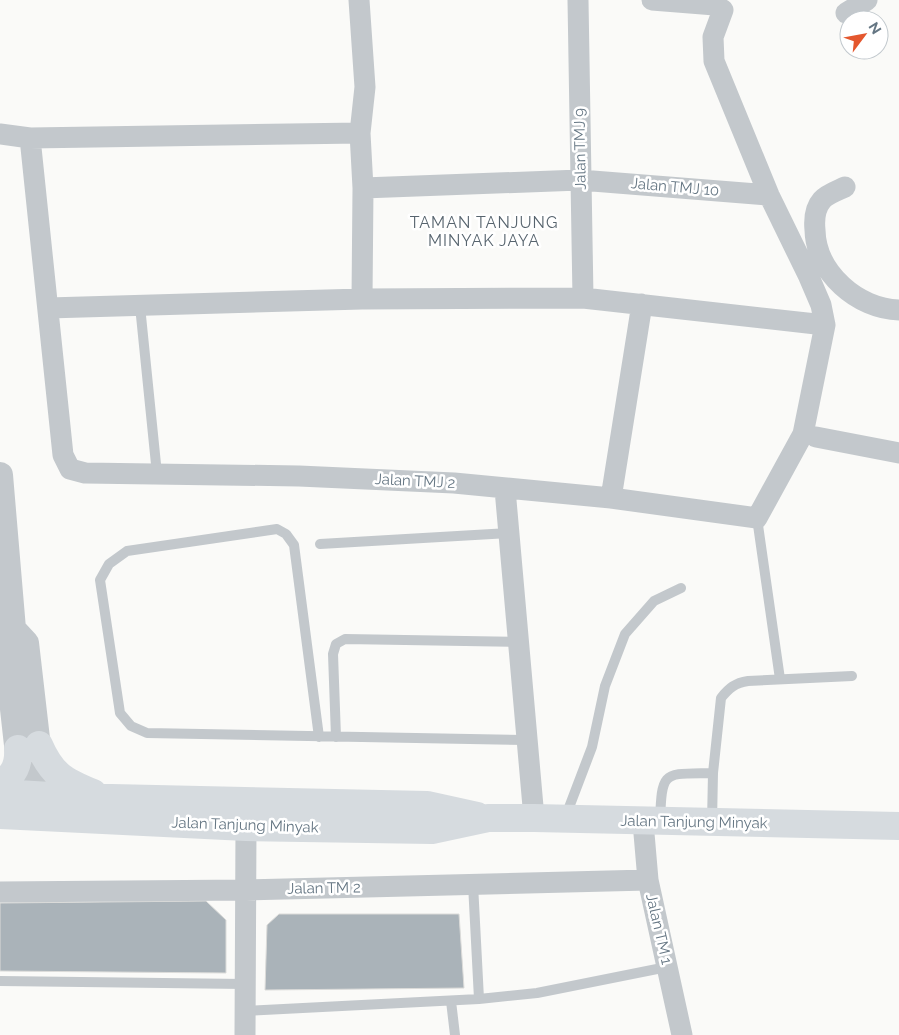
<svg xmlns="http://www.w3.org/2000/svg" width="899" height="1035" viewBox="0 0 899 1035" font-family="Raleway,sans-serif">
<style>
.building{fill:#aab3b9;stroke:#dcdcda}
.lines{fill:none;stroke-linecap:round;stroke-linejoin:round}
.service{stroke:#c3c8cc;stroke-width:10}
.minor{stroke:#c3c8cc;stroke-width:21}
.tertiary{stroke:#c3c8cc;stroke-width:26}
.secondary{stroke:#d6dbdf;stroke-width:28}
.labels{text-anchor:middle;stroke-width:5;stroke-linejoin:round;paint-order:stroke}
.street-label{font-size:15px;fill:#657683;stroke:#fff}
.neighbourhood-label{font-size:16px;letter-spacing:1px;fill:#57646e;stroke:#fff}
</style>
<rect width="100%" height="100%" fill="#fafaf8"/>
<path class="building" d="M 206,901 L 226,920 L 226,973 L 0,971 L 0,903 Z
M 279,914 L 459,914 L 464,988 L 265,990 L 267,925 Z"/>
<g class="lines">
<path class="service" d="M 140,306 L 157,474
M 757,518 L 780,679
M 320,544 L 509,533
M 319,737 L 294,545 L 286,534 L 277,529 L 127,551 L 109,564 L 100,580 L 120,713 L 131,726 L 147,733 L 527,740
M 336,737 L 333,654 L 336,644 L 345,639 L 518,642
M 565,818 L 592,747 L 605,686 L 625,634 L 654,601 L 681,588
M 660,821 C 662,769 663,774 713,773 L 721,698 C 729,688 735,683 748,681 L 852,676
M 712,822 L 713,773
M 473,884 L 479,999
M 0,981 L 245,984
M 451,1001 L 455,1035
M 245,1011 L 479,999 L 537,993 L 667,967"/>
<path class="minor" d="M 359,0 L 365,87 L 360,133 L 363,188 L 362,299
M 578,0 L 583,298
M 846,13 L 867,0
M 0,134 L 30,138 L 360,133
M 30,138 L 63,455 L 70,469 L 85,473 L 299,476 L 454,483 L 611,498 L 757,518 L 803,434 L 825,325 L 821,305 L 809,277 L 769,195 L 714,61 L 713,37 L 723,10 L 715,5 L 652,0
M 845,187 C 839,190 827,194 822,200 C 815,208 814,220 815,230 C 816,273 858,309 899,310
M 363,188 L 580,180 L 769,195
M 48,308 L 362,299 L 583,298 L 825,325
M 816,437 L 899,453
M 505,489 L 534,818
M 611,498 L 642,304
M 643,822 L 648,880 L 682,1035
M 0,892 L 246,890 L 648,880
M 245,1035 L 246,827"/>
<path class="tertiary" d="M 0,475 L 13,629 L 6,646 L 20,772
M 13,629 L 26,643 L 46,817"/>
<path class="secondary" d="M 39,745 C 52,775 64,781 93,793
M 0,783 C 14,777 19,763 18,749
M 0,793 L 67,797 L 427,805 L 477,816
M 0,815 L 246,827 L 432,830 L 488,818 L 534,818 L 899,826"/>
</g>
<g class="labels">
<g class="street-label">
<text transform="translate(580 149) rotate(-91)" y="5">Jalan TMJ 9</text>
<text transform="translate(675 187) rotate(5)" y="5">Jalan TMJ 10</text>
<text transform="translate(415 481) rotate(3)" y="5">Jalan TMJ 2</text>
<text transform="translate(694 822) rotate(1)" y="5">Jalan Tanjung Minyak</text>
<text transform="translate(245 825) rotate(2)" y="5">Jalan Tanjung Minyak</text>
<text transform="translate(324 888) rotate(-1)" y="5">Jalan TM 2</text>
<text transform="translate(659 929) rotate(77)" y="5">Jalan TM 1</text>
</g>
<g class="neighbourhood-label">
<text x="484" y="228">TAMAN TANJUNG<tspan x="484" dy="18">MINYAK JAYA</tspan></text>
</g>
</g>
<g transform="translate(864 35) rotate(58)"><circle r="24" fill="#ffffff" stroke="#c1c8cd"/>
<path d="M0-4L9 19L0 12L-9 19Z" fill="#e4572e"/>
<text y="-8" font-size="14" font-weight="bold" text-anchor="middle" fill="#657683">N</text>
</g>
</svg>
